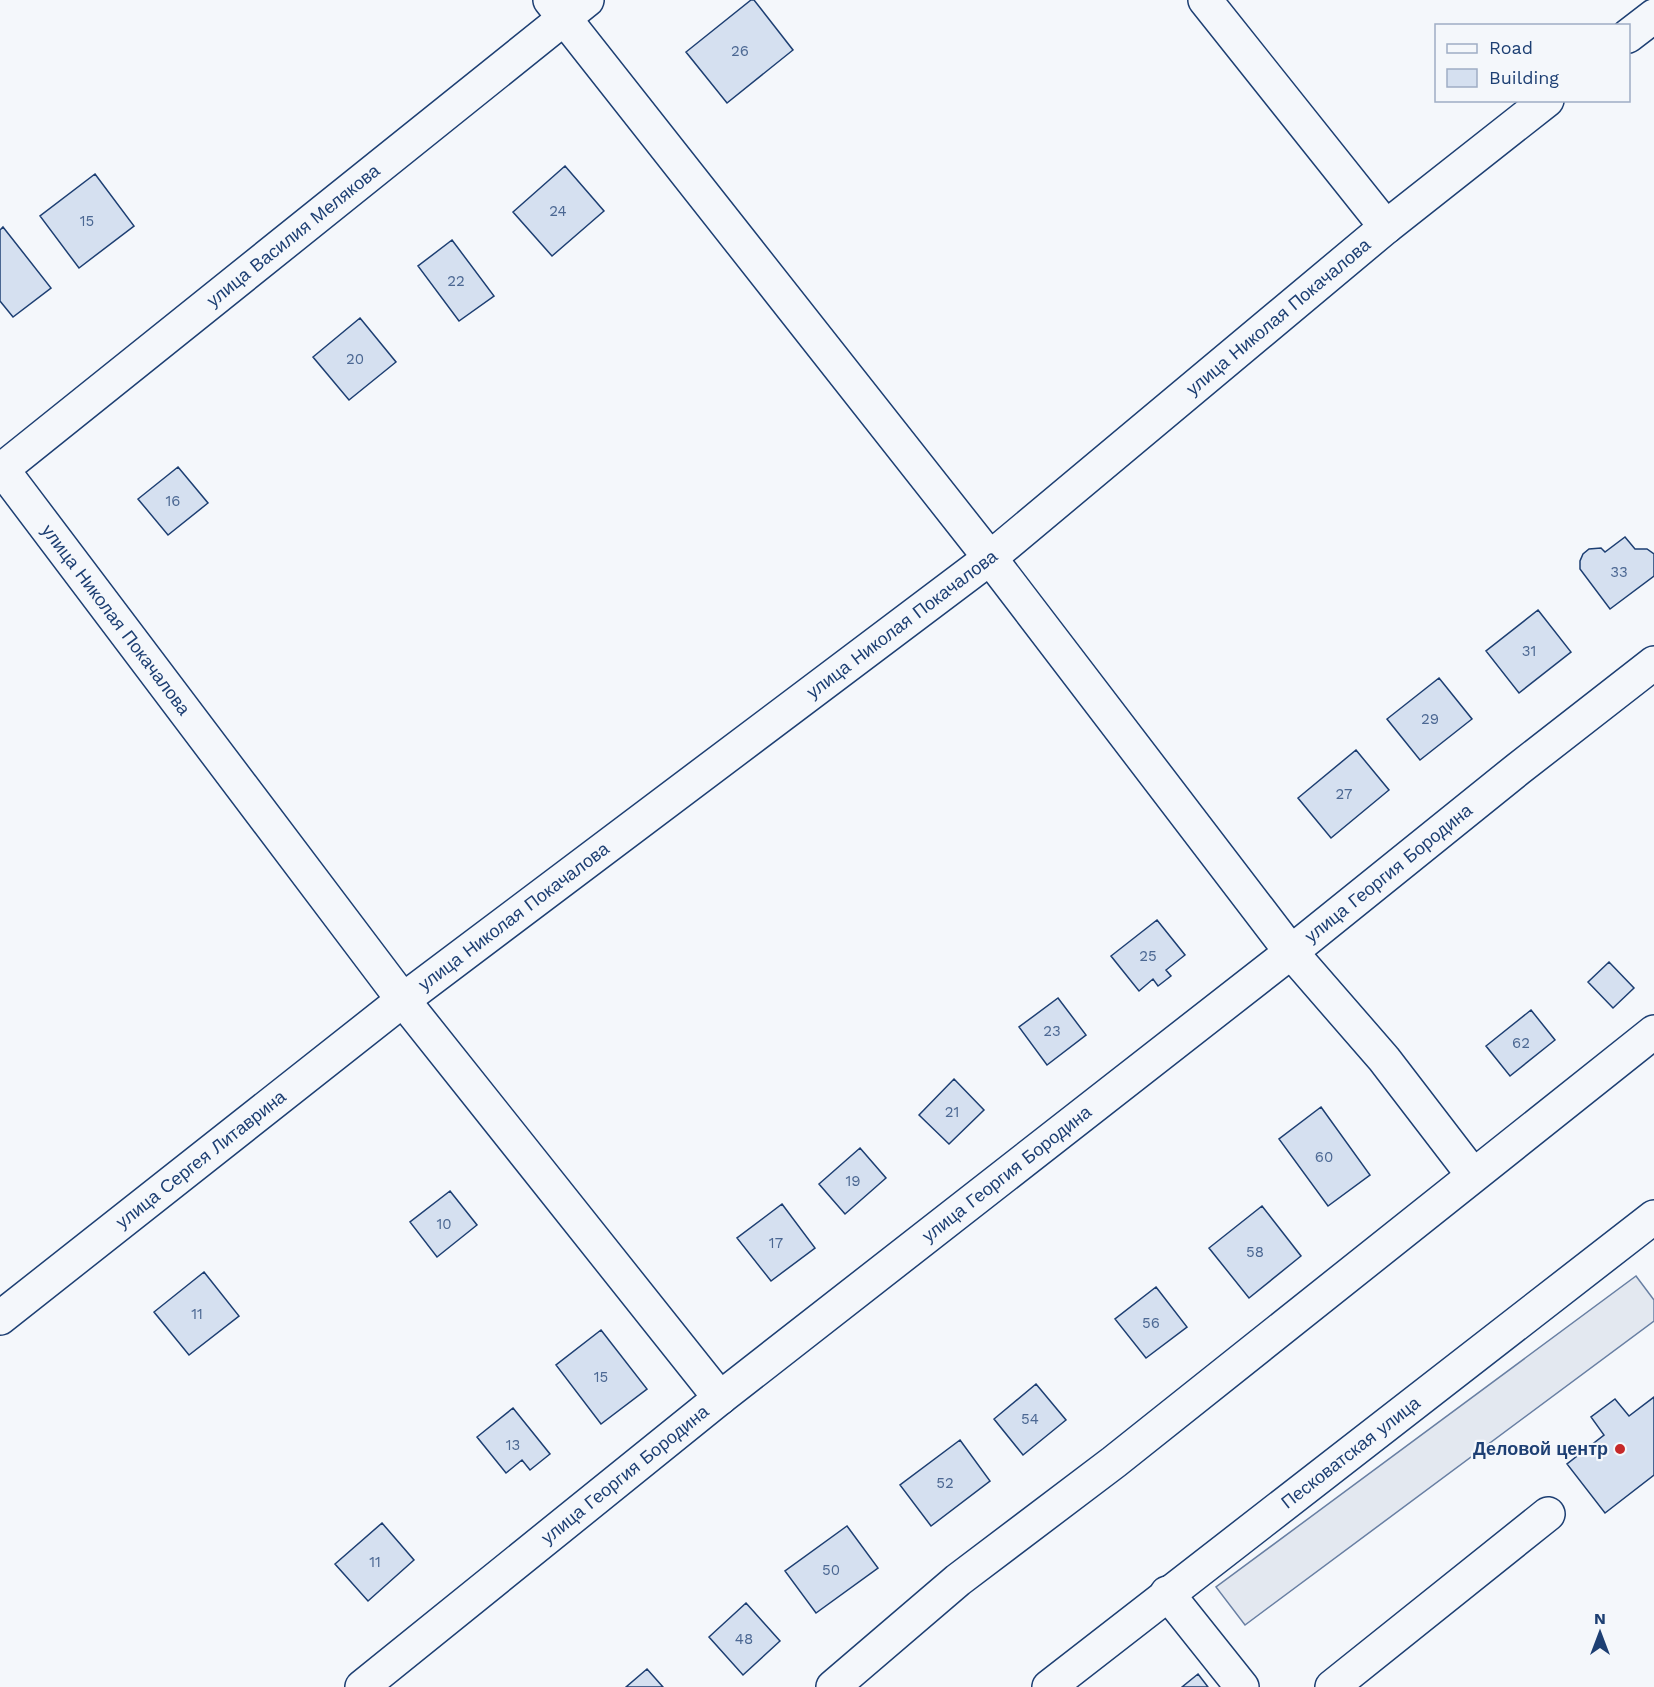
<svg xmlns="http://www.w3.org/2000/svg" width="1654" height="1687" viewBox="0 0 1654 1687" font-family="'Work Sans',sans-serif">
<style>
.parking{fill:#e3e8f0;stroke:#687fa3;stroke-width:1.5}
.building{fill:#d5e0f0;stroke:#1d3f73;stroke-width:1.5}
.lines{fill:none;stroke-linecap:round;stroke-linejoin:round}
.minor-casing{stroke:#1d3f73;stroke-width:36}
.major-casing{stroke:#1d3f73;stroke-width:36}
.minor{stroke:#f4f7fb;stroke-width:33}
.major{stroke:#f4f7fb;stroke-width:33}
.poi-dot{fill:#c62828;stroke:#f4f7fb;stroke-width:2}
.labels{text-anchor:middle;stroke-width:4.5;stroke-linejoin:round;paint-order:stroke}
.number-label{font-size:15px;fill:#4b6792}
.street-label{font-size:18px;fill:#1d3f73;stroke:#f4f7fb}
.poi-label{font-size:18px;font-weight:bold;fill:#1d3f73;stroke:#f4f7fb;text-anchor:end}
</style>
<rect width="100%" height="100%" fill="#f4f7fb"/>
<path class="parking" d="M 1636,1276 L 1654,1300 L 1654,1321 L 1245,1625 L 1216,1587 Z"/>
<path class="building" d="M 751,0 L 754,0 L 793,50 L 727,103 L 686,52 Z
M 565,166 L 604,211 L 552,256 L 513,212 Z
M 95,174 L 134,226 L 79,268 L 40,216 Z
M 3,227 L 51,288 L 13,317 L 0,301 L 0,230 Z
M 452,240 L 494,296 L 459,321 L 418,266 Z
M 360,318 L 396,362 L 349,400 L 313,357 Z
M 178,467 L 208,503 L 168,535 L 138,499 Z
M 1625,537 L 1635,549 L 1647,549 L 1654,554 L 1654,576 L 1610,609 L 1580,569 L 1580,561 L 1583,554 L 1589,549 L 1601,548 L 1605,552 Z
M 1538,610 L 1571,652 L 1519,693 L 1486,651 Z
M 1439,678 L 1472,719 L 1420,760 L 1387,719 Z
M 1356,750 L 1389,790 L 1331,838 L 1298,798 Z
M 1157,920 L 1185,955 L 1166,970 L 1171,976 L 1158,986 L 1153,979 L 1139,991 L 1111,956 Z
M 1609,962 L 1634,988 L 1613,1008 L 1588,982 Z
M 1058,998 L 1086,1035 L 1047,1065 L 1019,1027 Z
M 1531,1010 L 1555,1040 L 1510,1076 L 1486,1046 Z
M 954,1079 L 984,1110 L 949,1144 L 919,1115 Z
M 1321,1107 L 1370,1175 L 1328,1206 L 1279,1139 Z
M 860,1148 L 886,1178 L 845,1214 L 819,1184 Z
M 450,1191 L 477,1225 L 437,1257 L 410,1222 Z
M 782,1204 L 815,1248 L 771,1281 L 737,1238 Z
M 1262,1206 L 1301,1256 L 1249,1298 L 1209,1248 Z
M 204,1272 L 239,1316 L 189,1355 L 154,1312 Z
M 1156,1287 L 1187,1327 L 1146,1358 L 1115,1319 Z
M 601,1330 L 647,1389 L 601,1424 L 556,1365 Z
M 1036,1384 L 1066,1420 L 1023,1455 L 994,1419 Z
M 1654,1397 L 1654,1475 L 1605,1513 L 1567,1464 L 1604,1435 L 1591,1417 L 1615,1399 L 1629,1416 Z
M 513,1408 L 550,1454 L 530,1470 L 522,1460 L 506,1473 L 477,1437 Z
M 960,1440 L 990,1481 L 931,1526 L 900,1485 Z
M 382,1523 L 414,1560 L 368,1601 L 335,1564 Z
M 847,1526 L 878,1568 L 816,1613 L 785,1571 Z
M 746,1603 L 780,1641 L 743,1675 L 709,1637 Z
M 647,1669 L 663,1687 L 626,1687 Z
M 1198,1674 L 1208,1687 L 1182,1687 Z"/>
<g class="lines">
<defs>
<g id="minor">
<path d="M 550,0 L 990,558 L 1291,952 L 1384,1059 L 1473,1175"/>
<path d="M 1205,0 L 1386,227"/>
<path d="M 1628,36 L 1654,16"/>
<path id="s1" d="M 2,469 L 403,1000 L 720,1398"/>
<path id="s2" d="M 0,471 L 587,0"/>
<path id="s3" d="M 0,1318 L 403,1000 L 990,558 L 1386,227 L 1547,100"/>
<path d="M 1167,1593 L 1242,1687"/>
<path id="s4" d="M 362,1687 L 720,1398 L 1291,952 L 1518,769 L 1654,663"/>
<path d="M 833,1687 L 958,1580 L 1114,1462 L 1654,1032"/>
<path d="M 1332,1687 L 1548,1514"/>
</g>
<g id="major">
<path id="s5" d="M 1049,1687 L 1654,1217"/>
</g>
</defs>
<use href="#minor" class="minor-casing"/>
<use href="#major" class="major-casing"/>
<use href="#minor" class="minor"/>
<use href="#major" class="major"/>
</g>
<circle class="poi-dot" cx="1620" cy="1449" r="6"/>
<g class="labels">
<g class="number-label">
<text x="740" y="56">26</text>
<text x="558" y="216">24</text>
<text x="87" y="226">15</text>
<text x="456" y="286">22</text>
<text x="355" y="364">20</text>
<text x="173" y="506">16</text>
<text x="1619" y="577">33</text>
<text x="1529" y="656">31</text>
<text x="1430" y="724">29</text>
<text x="1344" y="799">27</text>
<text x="1148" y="961">25</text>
<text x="1052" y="1036">23</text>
<text x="1521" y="1048">62</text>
<text x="952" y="1117">21</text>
<text x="1324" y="1162">60</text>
<text x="853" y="1186">19</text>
<text x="444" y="1229">10</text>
<text x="776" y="1248">17</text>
<text x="1255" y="1257">58</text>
<text x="197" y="1319">11</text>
<text x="1151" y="1328">56</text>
<text x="601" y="1382">15</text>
<text x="1030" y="1424">54</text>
<text x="513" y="1450">13</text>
<text x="945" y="1488">52</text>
<text x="375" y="1567">11</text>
<text x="831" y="1575">50</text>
<text x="744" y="1644">48</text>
</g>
<g class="street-label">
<text dy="6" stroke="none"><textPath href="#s2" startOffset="376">улица Василия Мелякова</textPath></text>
<text dy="6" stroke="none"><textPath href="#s3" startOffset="1624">улица Николая Покачалова</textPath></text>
<text dy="6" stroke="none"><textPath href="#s1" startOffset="189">улица Николая Покачалова</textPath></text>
<text dy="6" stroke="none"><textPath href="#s3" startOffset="1138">улица Николая Покачалова</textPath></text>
<text dy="6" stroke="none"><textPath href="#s4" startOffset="1310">улица Георгия Бородина</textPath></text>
<text dy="6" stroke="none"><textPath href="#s3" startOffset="652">улица Николая Покачалова</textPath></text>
<text dy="6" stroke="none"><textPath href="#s3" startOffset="256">улица Сергея Литаврина</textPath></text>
<text dy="6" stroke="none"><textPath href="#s4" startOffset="824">улица Георгия Бородина</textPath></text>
<text dy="6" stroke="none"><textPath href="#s5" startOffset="382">Песковатская улица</textPath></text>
<text dy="6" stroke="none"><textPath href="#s4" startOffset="338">улица Георгия Бородина</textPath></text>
</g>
<g class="poi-label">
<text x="1608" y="1455">Деловой центр</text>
</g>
</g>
<rect x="1435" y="24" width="195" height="78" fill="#f4f7fb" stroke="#9eadc5" stroke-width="1.5"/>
<rect x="1447" y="44" width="30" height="9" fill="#f4f7fb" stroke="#9eadc5" stroke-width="1.5"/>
<text x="1489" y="54" font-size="18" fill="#1d3f73">Road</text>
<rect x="1447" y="69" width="30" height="18" fill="#d5e0f0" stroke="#9eadc5" stroke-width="1.5"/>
<text x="1489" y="84" font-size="18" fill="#1d3f73">Building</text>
<g transform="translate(1600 1633)" stroke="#f4f7fb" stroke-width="4.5" paint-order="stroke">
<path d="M0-4.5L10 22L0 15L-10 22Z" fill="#1d3f73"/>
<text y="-9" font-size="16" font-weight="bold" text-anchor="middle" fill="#1d3f73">N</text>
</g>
</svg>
